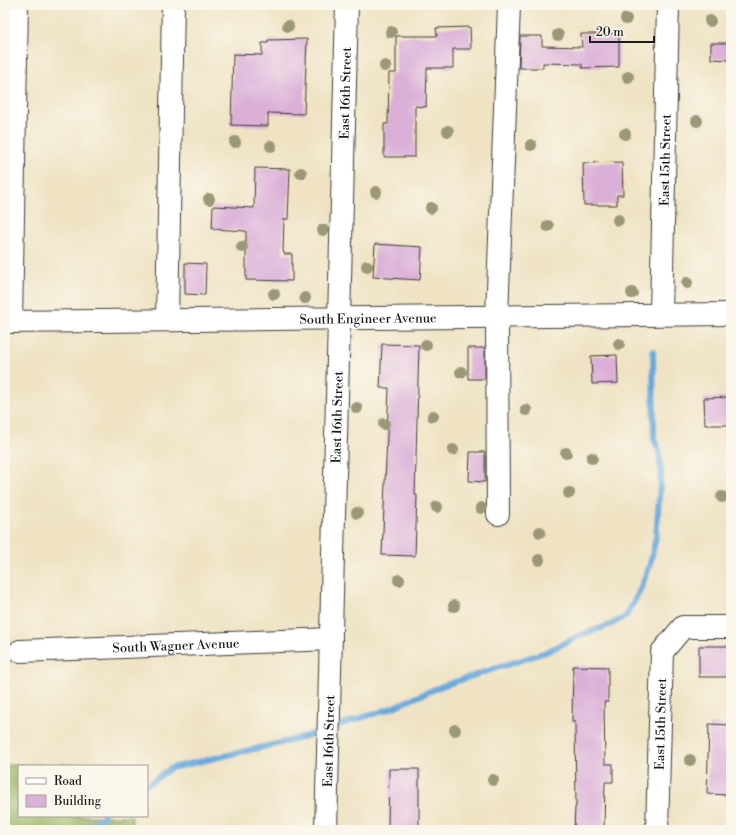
<svg xmlns="http://www.w3.org/2000/svg" width="736" height="835" viewBox="0 0 736 835" font-family="'Libre Bodoni',serif">
<style>
.forest{fill:#98b263;stroke:#5a6740}
.lines{fill:none;stroke-linecap:round;stroke-linejoin:round}
.stream{stroke:#67a8db;stroke-width:6}
.building{fill:#daafd8}
.minor-casing{stroke:#3c3a35;stroke-width:24}
.minor{stroke:#fff;stroke-width:22}
.tree{fill:#9b9878}
.labels{text-anchor:middle;stroke-width:3;stroke-linejoin:round;paint-order:stroke}
.street-label{font-size:13px;fill:#1c1c1c;stroke:#fbf7ec}
</style>
<rect width="100%" height="100%" fill="#fbf7ec"/>
<filter id="ink" filterUnits="userSpaceOnUse"><feTurbulence type="fractalNoise" baseFrequency=".025" numOctaves="2"/><feDisplacementMap in="SourceGraphic" scale="8" xChannelSelector="R" yChannelSelector="G"/><feConvolveMatrix kernelMatrix="1 2 1 2 8 2 1 2 1" color-interpolation-filters="sRGB"/></filter>
<filter id="wash" filterUnits="userSpaceOnUse"><feTurbulence type="fractalNoise" baseFrequency=".012" numOctaves="4" result="noise"/><feDisplacementMap in="SourceGraphic" scale="16" xChannelSelector="R" yChannelSelector="G"/><feGaussianBlur stdDeviation="0.9" result="paint"/><feColorMatrix in="noise" values="0 0 0 0 0 0 0 0 0 0 0 0 0 0 0 0 0 1.4 0 .05"/><feComposite in="paint" operator="in"/></filter>
<g filter="url(#wash)">
<rect width="100%" height="100%" fill="#efe3c4"/>
<path class="forest" d="M 133,764 L 133,766 L 19,766 L 19,816 L 132,816 L 132,830 L 5,830 L 5,765 Z"/>
<g class="lines">
<path class="stream" d="M 333,727 L 389,709 L 442,686 L 546,652 L 581,635 L 612,624 L 626,616 L 639,592 L 649,568 L 656,537 L 661,473 L 659,451 L 654,439 L 653,351
M 147,785 L 171,768 L 290,741 L 325,730
M 84,830 L 104,816"/>
</g>
<g id="blocks">
<path class="building" d="M 470,27 L 471,49 L 453,49 L 453,68 L 427,68 L 426,107 L 415,106 L 415,157 L 384,157 L 384,124 L 388,124 L 389,73 L 396,73 L 396,36 L 437,36 L 436,28 Z
M 581,34 L 619,34 L 619,67 L 582,68 L 582,64 L 543,63 L 543,68 L 519,68 L 520,36 L 542,36 L 542,46 L 582,47 Z
M 307,39 L 304,114 L 268,113 L 268,126 L 231,125 L 233,54 L 262,55 L 262,43 L 268,43 L 268,40 Z
M 711,43 L 731,43 L 731,60 L 711,59 Z
M 622,162 L 623,195 L 617,195 L 617,205 L 584,205 L 583,163 Z
M 255,168 L 290,169 L 288,219 L 284,219 L 283,250 L 284,254 L 292,254 L 292,281 L 246,280 L 246,231 L 212,229 L 213,206 L 254,208 Z
M 375,244 L 422,247 L 420,280 L 373,277 Z
M 185,263 L 206,264 L 205,295 L 185,294 Z
M 382,344 L 419,345 L 415,495 L 417,495 L 415,556 L 382,555 L 389,388 L 380,388 Z
M 468,348 L 485,348 L 485,379 L 468,379 Z
M 617,355 L 618,383 L 592,384 L 591,356 Z
M 731,397 L 731,425 L 705,425 L 704,398 Z
M 470,452 L 485,452 L 485,482 L 469,481 Z
M 699,646 L 731,646 L 731,677 L 699,677 Z
M 573,666 L 608,667 L 608,702 L 604,702 L 605,764 L 613,764 L 613,782 L 605,782 L 604,830 L 574,830 L 575,807 L 576,807 L 575,722 L 572,722 Z
M 709,724 L 731,725 L 731,795 L 707,794 Z
M 389,769 L 419,769 L 419,830 L 388,829 Z"/>
</g>
</g>
<g filter="url(#ink)">
<use href="#blocks" fill-opacity="0" stroke="#3c3a35" stroke-width="1"/>
<g class="lines">
<defs>
<g id="minor">
<path id="s1" d="M 661,314 L 668,5"/>
<path d="M 167,320 L 173,5"/>
<path id="s2" d="M 5,322 L 731,314"/>
<path d="M 11,322 L 17,5"/>
<path d="M 498,514 L 497,316 L 509,5"/>
<path id="s3" d="M 20,651 L 331,639"/>
<path id="s4" d="M 326,830 L 347,5"/>
<path id="s5" d="M 657,830 L 662,652 L 683,627 L 731,627"/>
</g>
</defs>
<use href="#minor" class="minor-casing"/>
<use href="#minor" class="minor"/>
</g>
<g class="tree">
<circle cx="626" cy="19" r="6"/>
<circle cx="710" cy="21" r="6"/>
<circle cx="288" cy="26" r="6"/>
<circle cx="391" cy="32" r="6"/>
<circle cx="558" cy="35" r="6"/>
<circle cx="385" cy="66" r="6"/>
<circle cx="628" cy="77" r="6"/>
<circle cx="697" cy="121" r="6"/>
<circle cx="448" cy="131" r="6"/>
<circle cx="625" cy="134" r="6"/>
<circle cx="235" cy="142" r="6"/>
<circle cx="531" cy="145" r="6"/>
<circle cx="271" cy="146" r="6"/>
<circle cx="301" cy="173" r="6"/>
<circle cx="376" cy="192" r="6"/>
<circle cx="209" cy="199" r="6"/>
<circle cx="431" cy="208" r="6"/>
<circle cx="618" cy="220" r="6"/>
<circle cx="548" cy="226" r="6"/>
<circle cx="323" cy="230" r="6"/>
<circle cx="242" cy="247" r="6"/>
<circle cx="367" cy="266" r="6"/>
<circle cx="687" cy="283" r="6"/>
<circle cx="632" cy="293" r="6"/>
<circle cx="274" cy="294" r="6"/>
<circle cx="305" cy="298" r="6"/>
<circle cx="619" cy="344" r="6"/>
<circle cx="426" cy="345" r="6"/>
<circle cx="461" cy="372" r="6"/>
<circle cx="357" cy="408" r="6"/>
<circle cx="526" cy="410" r="6"/>
<circle cx="433" cy="416" r="6"/>
<circle cx="384" cy="424" r="6"/>
<circle cx="453" cy="450" r="6"/>
<circle cx="566" cy="453" r="6"/>
<circle cx="592" cy="458" r="6"/>
<circle cx="569" cy="493" r="6"/>
<circle cx="722" cy="497" r="6"/>
<circle cx="437" cy="507" r="6"/>
<circle cx="481" cy="508" r="6"/>
<circle cx="357" cy="513" r="6"/>
<circle cx="540" cy="532" r="6"/>
<circle cx="539" cy="560" r="6"/>
<circle cx="399" cy="580" r="6"/>
<circle cx="454" cy="606" r="6"/>
<circle cx="455" cy="730" r="6"/>
<circle cx="690" cy="760" r="6"/>
<circle cx="493" cy="780" r="6"/>
</g>
</g>
<g class="labels">
<g class="street-label">
<text dy="5" stroke="none"><textPath href="#s4" startOffset="737">East 16th Street</textPath></text>
<text dy="5" stroke="none"><textPath href="#s1" startOffset="154">East 15th Street</textPath></text>
<text dy="5" stroke="none"><textPath href="#s2" startOffset="363">South Engineer Avenue</textPath></text>
<text dy="5" stroke="none"><textPath href="#s4" startOffset="413">East 16th Street</textPath></text>
<text dy="5" stroke="none"><textPath href="#s3" startOffset="156">South Wagner Avenue</textPath></text>
<text dy="5" stroke="none"><textPath href="#s5" startOffset="106">East 15th Street</textPath></text>
<text dy="5" stroke="none"><textPath href="#s4" startOffset="89">East 16th Street</textPath></text>
</g>
</g>
<rect width="736" height="835" fill="none" stroke="#fbf7ec" stroke-width="20"/>
<rect x="18" y="765" width="130" height="52" fill="#fbf7ec" stroke="#a29f99"/>
<rect x="26" y="778" width="20" height="6" fill="#ffffff" stroke="#a29f99"/>
<text x="54" y="785" font-size="12" fill="#1c1c1c">Road</text>
<rect x="26" y="795" width="20" height="12" fill="#daafd8" stroke="#a29f99"/>
<text x="54" y="805" font-size="12" fill="#1c1c1c">Building</text>
<path d="M590 36v6h64v-6" fill="none" stroke="#1c1c1c" stroke-width="2"/>
<text x="596" y="36" font-size="12" fill="#1c1c1c" stroke="#fbf7ec" stroke-width="3" paint-order="stroke">20 m</text>
</svg>
